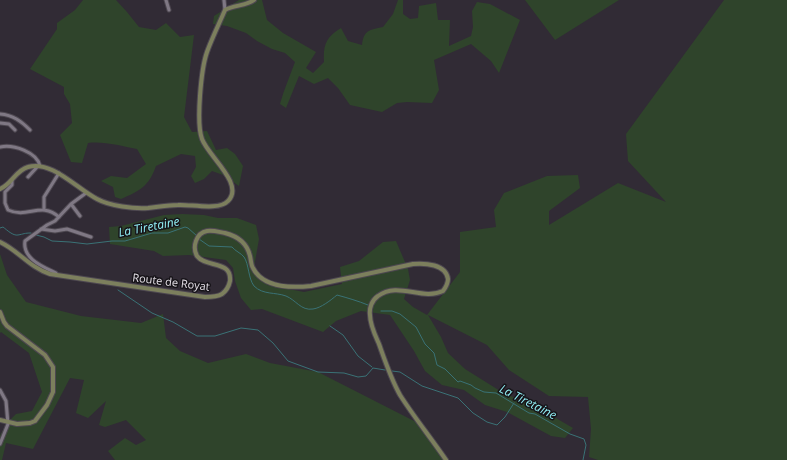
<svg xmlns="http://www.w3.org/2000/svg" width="787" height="460" viewBox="0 0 787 460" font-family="'Open Sans',sans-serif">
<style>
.green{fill:#2f442b}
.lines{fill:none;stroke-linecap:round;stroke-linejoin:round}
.stream{stroke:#3a7276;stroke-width:1}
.street-casing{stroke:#4e4851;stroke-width:5}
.secondary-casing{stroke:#4e4851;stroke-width:6}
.street{stroke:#7f7884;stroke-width:3}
.secondary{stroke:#7c7f5d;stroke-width:4}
.labels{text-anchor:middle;stroke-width:3;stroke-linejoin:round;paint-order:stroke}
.street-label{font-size:11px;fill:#e4dfe6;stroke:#171419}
.water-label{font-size:12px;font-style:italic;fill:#91eff5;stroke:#171419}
</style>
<rect width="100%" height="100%" fill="#312b35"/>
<path class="green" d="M 83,0 L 116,0 L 127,12 L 139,27 L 156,30 L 166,23 L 180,37 L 194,35 L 184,117 L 192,132 L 207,131 L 216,150 L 227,148 L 235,154 L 243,166 L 239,186 L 223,175 L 212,171 L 204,179 L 195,183 L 191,176 L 196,167 L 195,156 L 181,154 L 156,166 C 149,186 140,191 121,199 L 115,197 L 113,187 L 101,181 L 111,176 L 127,178 L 146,164 L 137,149 C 121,146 104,141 88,143 L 82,163 L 71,162 L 60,135 L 72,123 L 70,104 L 64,94 L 64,87 L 30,69 L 57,29 L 57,23 L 75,10 Z
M 239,0 L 262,0 L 267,20 L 283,33 L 316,52 L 306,68 L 313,73 L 324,62 C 323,45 326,37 341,28 L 348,41 L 362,45 C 364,30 369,30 383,27 L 393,14 L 398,0 L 403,0 L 403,14 L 410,19 L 418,18 L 419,6 L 436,3 L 438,20 L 450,20 L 449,46 L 471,36 L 473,27 L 472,11 L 477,2 L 490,4 L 520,20 L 499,73 L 491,61 L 471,44 L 434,60 L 439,90 L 432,103 L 407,102 L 397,103 L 382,112 L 350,105 L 338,88 L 328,78 L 314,84 L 299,76 L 286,108 L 280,104 C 284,89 290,76 295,62 L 285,53 L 272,49 L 257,41 L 246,33 L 227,26 L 213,24 L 214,16 Z
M 525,0 L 619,0 L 555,40 Z
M 724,0 L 787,0 L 787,460 L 598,460 L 589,457 L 591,429 L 588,397 L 549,396 L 509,370 L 487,345 L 428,315 L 441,337 L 448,353 L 465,369 L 505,394 L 530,403 L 573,428 L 565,438 L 551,436 L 507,412 L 485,405 L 464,390 L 442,385 L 425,371 L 414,351 L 390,315 L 361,311 L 336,321 L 323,332 L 262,309 L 251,310 L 241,298 L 235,281 L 233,268 L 226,260 L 189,255 L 163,256 L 154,251 L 110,244 L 109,227 L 121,226 L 164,215 L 182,214 L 204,215 L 218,218 L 237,218 L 256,225 L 259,239 L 253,273 L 268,285 L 304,292 L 342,284 L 340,267 L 359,261 L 383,242 L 396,241 L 408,269 L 410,280 L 404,299 L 413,307 L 427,315 L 460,272 L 460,232 L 496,227 L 494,210 L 504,193 L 547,176 L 578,175 L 580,188 L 549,211 L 549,225 L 618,183 L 666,202 L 628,161 L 626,134 Z
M 0,254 L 7,275 L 26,302 L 81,316 L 141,323 L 163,314 L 166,338 L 180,351 L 208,363 L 246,354 L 270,363 L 318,372 L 418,423 L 445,460 L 115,460 L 108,451 L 125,438 L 136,445 L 146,440 L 126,420 L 105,427 L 99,425 L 106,401 L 88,418 L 76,413 L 84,380 L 70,378 L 33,449 L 6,443 L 2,460 L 0,460 L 0,435 L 8,422 L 16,414 L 32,411 L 42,392 L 29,353 L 1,332 L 0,333 Z"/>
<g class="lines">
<path class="stream" d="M 0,228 L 3,227 C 7,230 13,236 18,235 C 24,234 24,233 31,233
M 36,235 L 44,237 L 52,241 L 70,242 L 87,244 L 112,241 L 125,241 L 152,233 L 168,233 L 185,227 L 188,228 L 197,236
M 199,239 L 209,246 L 232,247 C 235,251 241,253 244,257 C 249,264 248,278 254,286 C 263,295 275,292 286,296 C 296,300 301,311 313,309 C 321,308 331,300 337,295 C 348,298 358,301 368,305
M 118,290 L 152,313 L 173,322 L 197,336 L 215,336 L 241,328 L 258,330 L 273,343 L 288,361 L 318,372 L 344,373 L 358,377 L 366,376 L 373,368 L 385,370
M 381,311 L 392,311 L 400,314 L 416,327 L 425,344 L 434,353 L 437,365 L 445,369 L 458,382 L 460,381 L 471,385 L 475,388 L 484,392 L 496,393 L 529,413 L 535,414 L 570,434 L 584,439 L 586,445 L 583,460
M 330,326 L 343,335 L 358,356 L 372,367
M 392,371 L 400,372 L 422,386 L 458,398 L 473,413 L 487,422 L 497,425 L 505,417 L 514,403"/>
<defs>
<path id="street" d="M 166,0 L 169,10
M 224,0 L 225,10
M 0,114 C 13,115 21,121 30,130
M 0,123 L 9,124 L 15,130
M 0,147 C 13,144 37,152 40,166
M 28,177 L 38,166
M 12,180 L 12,185 L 5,192 L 5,203 L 8,210 C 28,219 41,201 59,217
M 71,204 L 80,216
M 44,209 L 44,197 L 59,173
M 41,229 L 55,231 L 67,229 L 91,237
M 56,275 L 56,273 C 44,267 22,259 25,241 L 47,225 L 55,221 L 71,204 L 86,193
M 0,390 L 6,401 L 8,424 L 0,444"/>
<path id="secondary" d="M 0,189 C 11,185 16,170 28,167 C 52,160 77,189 97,199 C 110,206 134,209 148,208 C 158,207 168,205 178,205 C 190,204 219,211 228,201 C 245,184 208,156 202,139 C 196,123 201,69 207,52 C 212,38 219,24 225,10 C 234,5 246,6 254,0
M 0,242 C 19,251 29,267 50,274 L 205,297 C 211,297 217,297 222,294 C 226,291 229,286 230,281 C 232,260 206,268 197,256 C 192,247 196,233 207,231 C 213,230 219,232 225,233 C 237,236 247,243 250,256 C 251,260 251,265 253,268 C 263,288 292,288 311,286 L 413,264 C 425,263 446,264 448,279 C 448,284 446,287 443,291 C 422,301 398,281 378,296 C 372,300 369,308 370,315 C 370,325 375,335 379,344 C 385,361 391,379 400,395 C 414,417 431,438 446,460
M 0,312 L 4,322 L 7,326 L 45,355 L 53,367 L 53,392 L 47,405 L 35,421 L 30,423 L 17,424 L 0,420"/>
</defs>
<use href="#street" class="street-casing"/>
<use href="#secondary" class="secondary-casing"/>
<use href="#street" class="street"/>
<use href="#secondary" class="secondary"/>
</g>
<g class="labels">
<g class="street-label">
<text transform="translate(171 282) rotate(7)" y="4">Route de Royat</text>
</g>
<g class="water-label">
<text transform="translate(149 227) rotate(-11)" y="4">La Tiretaine</text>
<text transform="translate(528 402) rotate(27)" y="4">La Tiretaine</text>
</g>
</g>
</svg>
